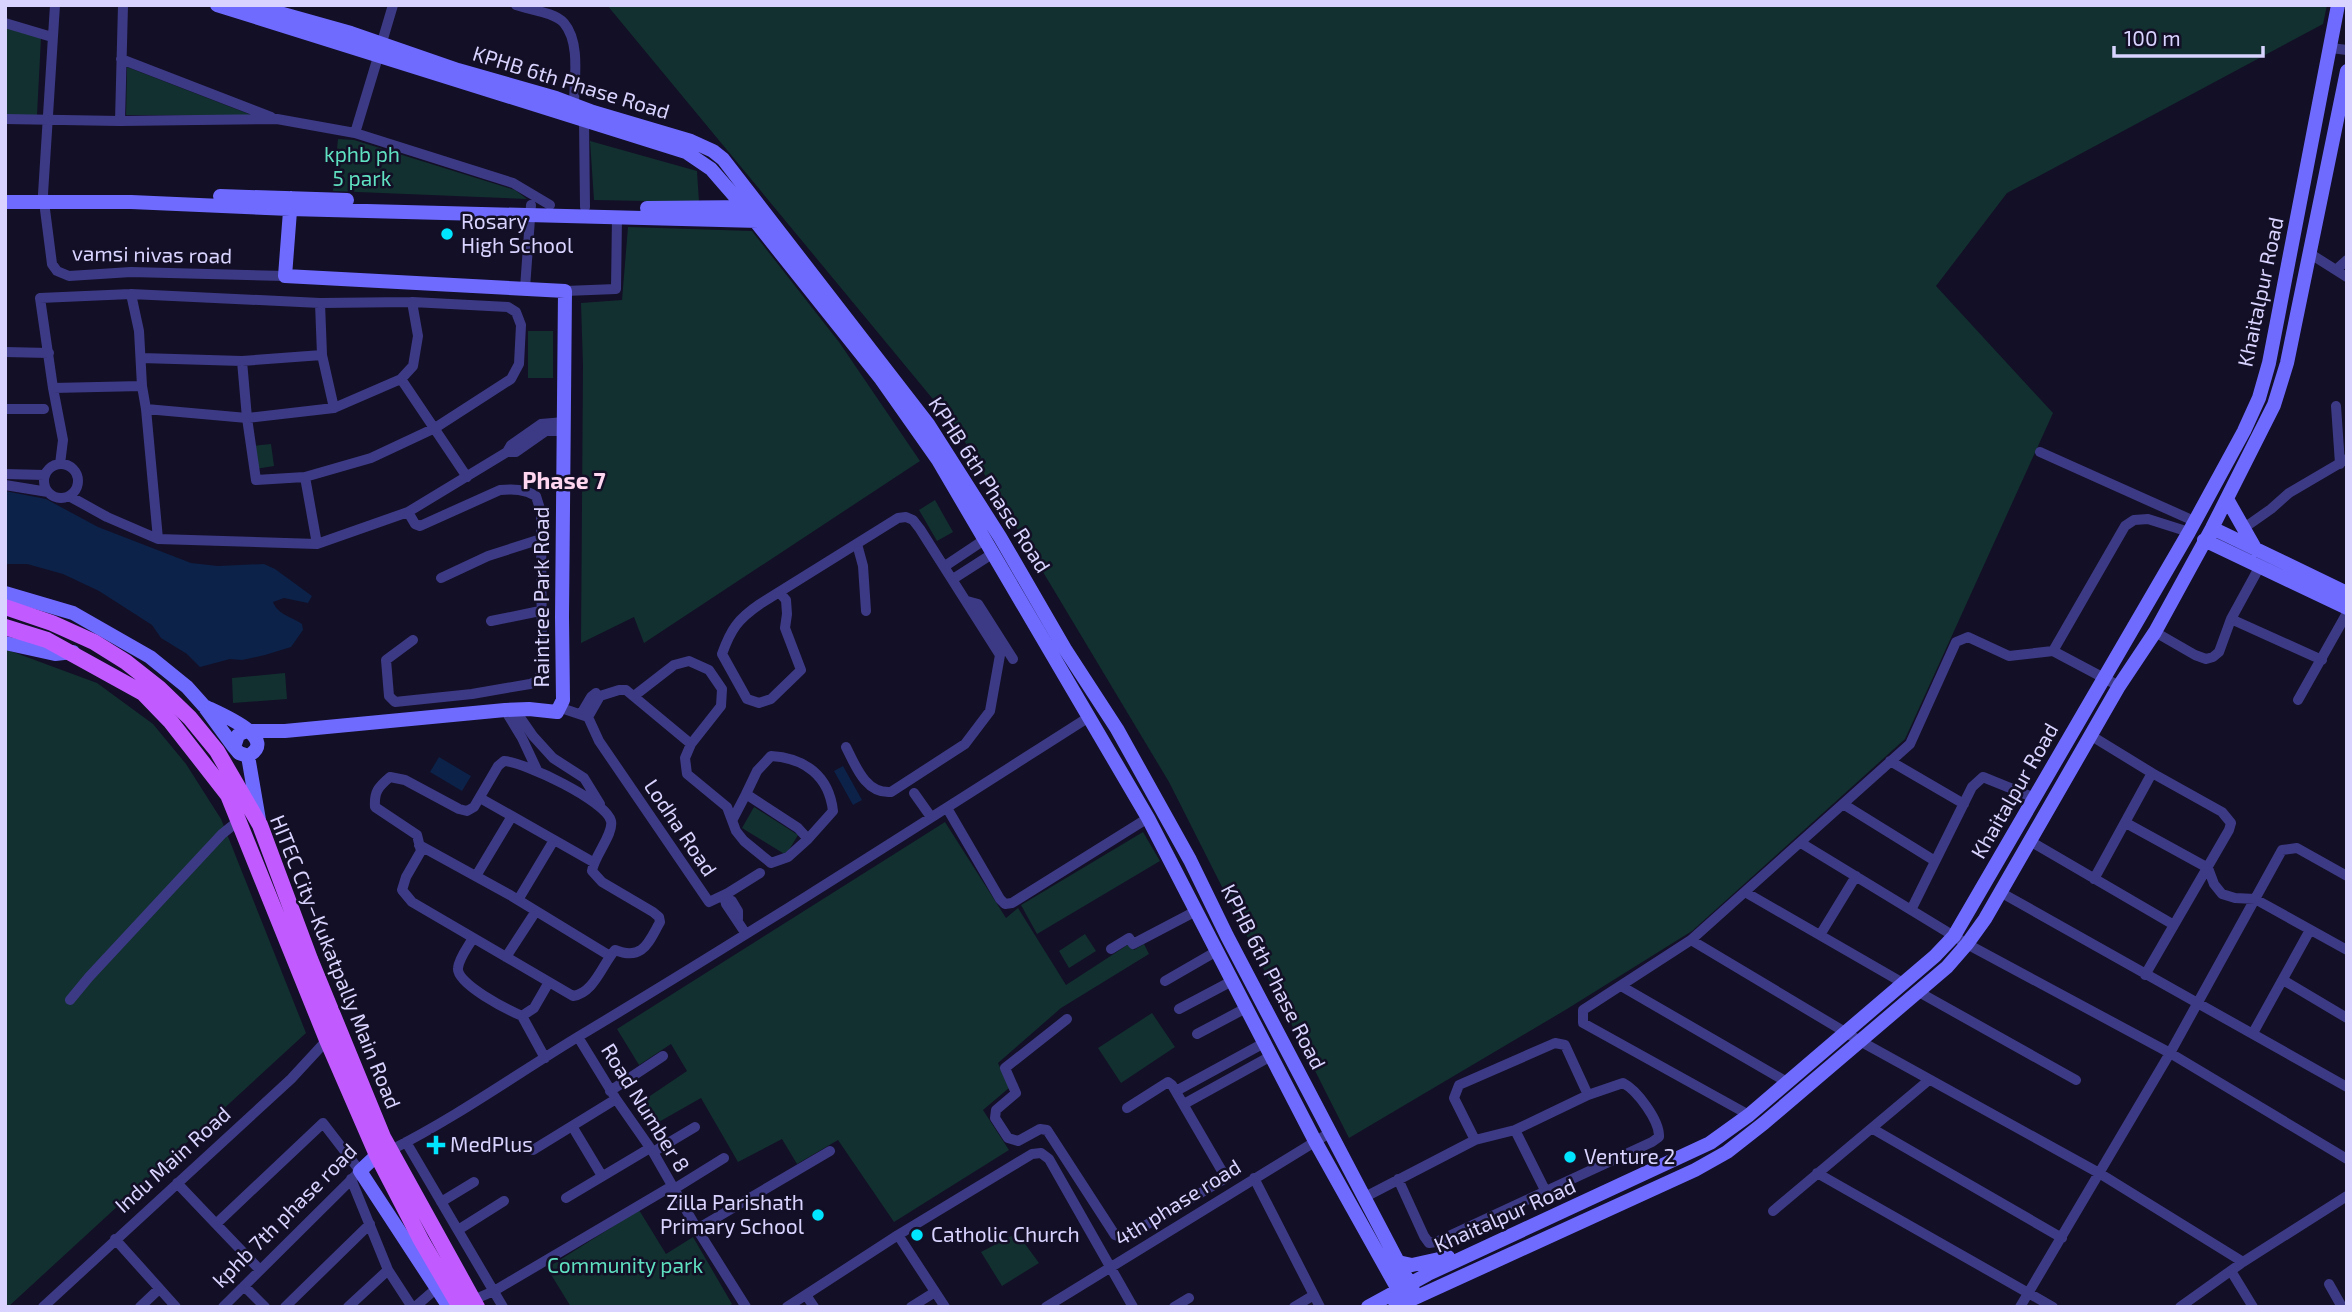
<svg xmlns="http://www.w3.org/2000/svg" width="2352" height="1312" viewBox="0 0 2352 1312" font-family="'Exo 2',sans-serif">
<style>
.green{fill:#12302f}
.water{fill:#0c2248}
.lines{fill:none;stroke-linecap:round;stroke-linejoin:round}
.street{stroke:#3d3a85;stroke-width:10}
.secondary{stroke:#6f6bff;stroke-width:14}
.primary{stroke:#c25bff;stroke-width:16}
.poi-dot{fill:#00e5ff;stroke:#130f26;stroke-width:2.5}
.labels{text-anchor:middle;stroke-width:5;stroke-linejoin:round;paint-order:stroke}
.street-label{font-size:21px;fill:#d9d4ff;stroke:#130f26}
.park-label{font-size:21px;fill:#5fe0c0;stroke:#130f26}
.poi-label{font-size:21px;fill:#d9d4ff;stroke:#130f26;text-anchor:start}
.neighbourhood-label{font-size:23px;font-weight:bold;fill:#ffd6f0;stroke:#130f26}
</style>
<rect width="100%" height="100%" fill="#130f26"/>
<path class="green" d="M 607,5 L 2327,5 L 2323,24 L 2007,193 L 1936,286 L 2053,413 L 1905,739 L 1692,931 L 1567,1009 L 1349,1138 L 1169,782 L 956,427 Z
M 5,27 L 41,38 L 37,115 L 5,115 Z
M 127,67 L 254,116 L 126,115 Z
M 338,139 L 354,140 L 515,190 L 527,199 L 333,191 Z
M 590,141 L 697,171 L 699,202 L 594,200 Z
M 628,227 L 752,231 L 839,342 L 920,461 L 644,643 L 634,617 L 581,643 L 583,366 L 581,303 L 622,300 Z
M 528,331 L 553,331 L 553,378 L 528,378 Z
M 271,444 L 274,466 L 255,469 L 252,446 Z
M 935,500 L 953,532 L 937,541 L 919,510 Z
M 5,649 L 97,683 L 153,724 L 186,764 L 221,819 L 306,1033 L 8,1307 L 5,1307 Z
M 285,673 L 287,699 L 233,703 L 232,678 Z
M 754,807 L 798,835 L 786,855 L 742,828 Z
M 945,822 L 1006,918 L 1018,908 L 1066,985 L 1129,944 L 1134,950 L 1144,944 L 1149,954 L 1061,1008 L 998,1063 L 1009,1088 L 983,1110 L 1009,1150 L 894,1222 L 838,1140 L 797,1164 L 782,1139 L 738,1162 L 701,1098 L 650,1127 L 638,1104 L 687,1071 L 671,1044 L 639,1065 L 617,1029 Z
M 1143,832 L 1160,861 L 1037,934 L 1021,905 Z
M 1085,934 L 1096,951 L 1069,968 L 1059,951 Z
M 1152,1013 L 1175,1047 L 1121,1083 L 1098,1048 Z
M 639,1210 L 666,1254 L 693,1237 L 732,1304 L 727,1307 L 571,1307 L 547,1268 Z
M 1017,1233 L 1039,1263 L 1002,1286 L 981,1252 Z"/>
<path class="water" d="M 5,491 L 46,499 L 98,527 L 191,563 L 218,566 L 264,564 L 275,569 L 312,596 L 308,603 L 284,598 L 273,602 C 277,614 292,617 302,624 L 303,630 L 291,647 L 265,655 L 242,660 L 230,659 L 200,667 L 187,654 L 161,638 L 152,625 L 99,591 L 63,574 L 27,564 L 5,564 Z
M 439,757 L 471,776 L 462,791 L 430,772 Z
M 843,766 L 862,800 L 853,805 L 834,771 Z"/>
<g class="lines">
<path class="street" d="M 55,5 L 43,194 L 52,264 L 57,271 L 69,276 L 131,272 L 285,276
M 516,5 C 530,10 554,12 564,23 C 581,43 574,81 574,105
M 5,23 L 52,37
M 382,42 L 393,5
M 2331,48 L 2347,50
M 121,59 L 271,117
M 5,119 L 120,121 L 277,119 L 355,133 L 513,183 L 550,205
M 120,121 L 123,5
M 584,121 L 585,207
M 355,133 L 378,57
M 2309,253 L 2347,277
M 2337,269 L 2347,260
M 525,288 L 531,205
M 565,291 L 616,289 L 617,216
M 131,294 L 139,331 L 142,386 L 146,409
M 412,302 L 418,336 L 413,366 L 401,379 L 467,477
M 320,303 L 322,355 L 334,408
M 5,352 L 49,353
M 141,358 L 242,361 L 322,355
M 142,386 L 53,388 L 40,298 L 131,294 L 320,303 L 412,302 L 508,307 L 516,312 L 521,325 L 519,364 L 511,379 L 435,428 L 371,458 L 305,477 L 256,480 L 247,418 L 334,408 L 401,379
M 53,388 L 63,440 L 60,464
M 2336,406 L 2340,464
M 5,409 L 44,409
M 507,452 L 516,452 L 546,431 L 564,431
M 2040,452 L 2194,521
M44 481a17 17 0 1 1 34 0a17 17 0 1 1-34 0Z
M 5,474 L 45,475
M 305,477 L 317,544
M 5,485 L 48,492
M 69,496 L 107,517 L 158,539 L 317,544 L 408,512 L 507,452 L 511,445 L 541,424 L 564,422
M 408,512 L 415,524 L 420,526 L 500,490 C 514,489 524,489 536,496 L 541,512 L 542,669 L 539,680 L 530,684 L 472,694 L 395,702 L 389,696 L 386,660 L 413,640
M 2244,528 L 2271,509 L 2289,493 L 2347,459
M 158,539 L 146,409 L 247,418 L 242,361
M 857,544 L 863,566 L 866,611
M 945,566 L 984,540
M 441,578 L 488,556 L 541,539
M 953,579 L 992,554
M 779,592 L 786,600 L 787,614 L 785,628 L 801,670 L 771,699 L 759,703 L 747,699 L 722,654 C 731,629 738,619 760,604 L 898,518 L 906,517 L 913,520 L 920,529 L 1000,655 L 990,711 L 965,744 L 891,792 C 866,794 856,767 846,747
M 967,601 L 978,604 L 1013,659
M 2231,619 L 2322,660
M 491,621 L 540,611
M 2155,632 L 2195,655 L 2206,659 L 2213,657 L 2219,652 L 2231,619 L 2260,566
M 2053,651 L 2125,526 L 2134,520 L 2148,519 L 2189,532
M 634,696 L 674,665 L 689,661 L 709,670 L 722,689 L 721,706 L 691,744
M 2298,700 L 2347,613
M 561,708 L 588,717 L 599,741 L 709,902 L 728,893 L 760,873
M 505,710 L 522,738 L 537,770
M 515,710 L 533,736 L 553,758 L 584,778 L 600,804
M 581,714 L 591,697 L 596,693
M 588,717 L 600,696 L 619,690 L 626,690 L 691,744 L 685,758 L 687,774 L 727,807 L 736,831 L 744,841 L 771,863 L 788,857 L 808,839 L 798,828 L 746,794 L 733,819
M 2090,735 L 2152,773
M 504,761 C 525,762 606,801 611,821 C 614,834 594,856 592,871 L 602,882 L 653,912 L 659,917 L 660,922 C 648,943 643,961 615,950 C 602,965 594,993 573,996 L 412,902 L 402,890 L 406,877 L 421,851 L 417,835 L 375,807 C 374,792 378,787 390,777 L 405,780 L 459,809 L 467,811 L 474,807 L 498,766 Z
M 1890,761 L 1964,804
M 914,793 L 931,817
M 746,794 L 757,771 L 771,756 C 805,758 829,776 833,811 L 808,839
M 480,798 L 593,862
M 1843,804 L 1935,861
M 947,808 L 1000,899 L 1005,904 L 1012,903 L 1148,818
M 2126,823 L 2208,868 L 2214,884 L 2222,894 L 2235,898 L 2255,899 L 2347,950
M 2030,841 L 2174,925
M 1801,843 L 1967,944 L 2170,1053 L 2347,1159
M 419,845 L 510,895 L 610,956
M 476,876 L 512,816
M 2094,879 L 2152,773 L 2222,812 L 2231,823 L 2229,830 L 2145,975
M 1745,892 L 1903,983
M 2000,892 L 2347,1087
M 724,895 L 726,904 L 746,934
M 726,899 L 732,901 L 738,911 L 738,919
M 518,900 L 554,840
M 1911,910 L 1972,787 L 1983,777 L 2035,798
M 1820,935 L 1856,876
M 473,938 C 468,947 459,958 458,968 C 456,984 508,1010 522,1016 L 534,1008 L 549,982
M 1691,940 L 1860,1041 L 2099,1173 L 2243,1262
M 1111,949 L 1129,938 L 1133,944 L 1196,911
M 506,957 L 536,911
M 2283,980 L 2347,1018
M 1165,981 L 1217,951
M 1621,986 L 1787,1082
M 1917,991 L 2076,1080
M 70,1000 L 89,977 L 222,834 L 237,822
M 1179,1009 L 1232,981
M 522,1016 L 545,1058
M 1067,1019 L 1005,1068 L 1016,1093 L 996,1110 L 995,1118 L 1008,1138 L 1018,1141 L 1040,1129 L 1047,1130 L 1115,1235 L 1124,1238 L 1226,1178 L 1172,1085 L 1168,1082 L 1127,1108
M 2253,1033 L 2310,930
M 1197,1034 L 1246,1008
M 578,1037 L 616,1099 L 653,1152 L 697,1229 L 746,1307
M 610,1091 L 663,1056
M 1176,1091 L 1264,1043
M 1184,1104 L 1271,1056
M 1749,1115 L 1583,1023 L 1583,1010 L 1691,940 L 1910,744 L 1956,642 L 1968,637 L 2009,656 L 2053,651 L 2119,686
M 572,1126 L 602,1176
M 1873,1129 L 2062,1238
M 1515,1130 L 1545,1190
M 1475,1140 L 1454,1098 L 1459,1085 L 1555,1043 L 1565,1045 L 1588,1095
M 406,1142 L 503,1307
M 391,1150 C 457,1117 518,1073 581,1035 C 753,932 921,824 1089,717
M 533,1150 L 616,1099
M 653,1152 L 695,1127
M 1817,1173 L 2053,1307
M 1254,1178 L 1320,1307
M 351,1179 L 388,1270 L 412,1307
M 177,1183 L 216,1224
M 674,1189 L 724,1158
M 1365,1197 L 1475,1140 L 1515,1130 L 1588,1095 L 1623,1083 C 1637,1090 1660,1121 1659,1137 L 1652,1142 L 1436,1242 L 1429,1243 L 1424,1236 L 1398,1179
M 566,1198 L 650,1148
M 441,1202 L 474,1182
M 1773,1211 L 1929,1080
M 697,1229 L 830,1151
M 458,1230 L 504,1201
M 898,1235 L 945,1307
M 115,1239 L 176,1307
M 2231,1271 L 2253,1307
M 2329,1284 L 2342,1307
M 244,1286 L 265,1307
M 806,1295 L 814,1307
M 473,1300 L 494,1291 L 672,1186
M 43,1307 L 291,1079 L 327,1040
M 140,1307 L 159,1289
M 223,1307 L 360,1171 L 323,1123 L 216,1224 L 260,1270
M 285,1307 L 370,1224
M 348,1307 L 388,1270
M 415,1307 L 438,1287
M 787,1307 L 898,1235 L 1032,1154 L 1041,1153 L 1049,1159 L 1133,1307
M 911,1307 L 935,1292
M 1046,1307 L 1331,1132
M 1174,1307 L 1189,1298
M 1294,1307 L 1314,1295
M 2020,1307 L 2170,1053 L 2282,850 L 2297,848 L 2347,876
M 2180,1307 L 2243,1262 L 2347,1196"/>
<path class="secondary" d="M 217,5 L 686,152 L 711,169 L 744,207 L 881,379 L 938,460 L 1148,818 L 1315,1141 L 1405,1302
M 251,5 L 351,33 L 458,70 L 556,98 L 593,112 L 691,141 L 713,151 L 723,159 L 928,424 L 1000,537 L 1065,649 L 1117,729 L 1190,860 L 1227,936 L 1416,1296
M 220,196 L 347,200
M 5,202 L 131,202 L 290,209 L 759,221
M 647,208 L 749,207
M 2227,499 L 2256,550
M 2212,528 L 2347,593
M 2204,540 L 2347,608
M 5,593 L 73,613 L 150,657 L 187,687 L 204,706 L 234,747
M 5,643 L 55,654 L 73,652
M 204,706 C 218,713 281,738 248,756 L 239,753 L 234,747 L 238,735 C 242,732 246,731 251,731 L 285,731 L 505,710 L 529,709 L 557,712 L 563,700 L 562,617 L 565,291 L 285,276 L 291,198
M 248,756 L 259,820
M 377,1155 L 360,1171 L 449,1307
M 1398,1262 L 1412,1265 L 1448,1257
M 1368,1307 L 1428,1274 L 1710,1143 L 1749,1115 L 1935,956 L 1954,936 L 2189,532 L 2244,431 L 2259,398 L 2269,363 L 2338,5
M 1395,1307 L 1695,1170 L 1727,1152 L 1764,1123 L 1947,967 L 1967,944 L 1985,919 L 2119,686 L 2155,632 L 2212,528 L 2274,405 L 2287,363 L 2347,71"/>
<path class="primary" d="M 5,607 L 52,623 L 94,642 L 126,662 L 159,688 L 190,718 L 217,751 L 260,825 L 310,959 L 383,1137 L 477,1307
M 5,627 L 47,640 L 143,693 L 171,722 L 228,795 L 327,1040 L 377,1155 L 421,1240 L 460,1307"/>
</g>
<g class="poi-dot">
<circle cx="447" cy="234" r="7"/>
<path d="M432.5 1134.5h7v7h7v7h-7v7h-7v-7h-7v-7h7z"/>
<circle cx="1570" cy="1157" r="7"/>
<circle cx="818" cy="1215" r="7"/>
<circle cx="917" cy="1235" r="7"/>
</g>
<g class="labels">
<g class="street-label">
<text transform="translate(571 83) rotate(17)" y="7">KPHB 6th Phase Road</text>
<text transform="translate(152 255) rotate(1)" y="7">vamsi nivas road</text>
<text transform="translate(2261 292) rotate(-78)" y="7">Khaitalpur Road</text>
<text transform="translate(989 485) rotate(57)" y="7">KPHB 6th Phase Road</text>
<text transform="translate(542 597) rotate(-90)" y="7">Raintree Park Road</text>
<text transform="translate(2015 791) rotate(-60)" y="7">Khaitalpur Road</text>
<text transform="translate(680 828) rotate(56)" y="7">Lodha Road</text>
<text transform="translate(335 962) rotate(68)" y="7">HITEC City–Kukatpally Main Road</text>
<text transform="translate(1273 977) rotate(63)" y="7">KPHB 6th Phase Road</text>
<text transform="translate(645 1108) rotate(58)" y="7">Road Number 8</text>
<text transform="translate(173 1160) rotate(-42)" y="7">Indu Main Road</text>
<text transform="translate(1178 1203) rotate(-32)" y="7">4th phase road</text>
<text transform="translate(285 1216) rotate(-45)" y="7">kphb 7th phase road</text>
<text transform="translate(1505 1216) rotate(-24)" y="7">Khaitalpur Road</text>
</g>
<g class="park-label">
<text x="362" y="162">kphb ph<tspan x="362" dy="24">5 park</tspan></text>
<text x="625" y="1273">Community park</text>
</g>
<g class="poi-label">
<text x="461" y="229">Rosary<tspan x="461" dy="24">High School</tspan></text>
<text x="450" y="1152">MedPlus</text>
<text x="1584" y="1164">Venture 2</text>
<text x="804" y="1210" text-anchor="end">Zilla Parishath<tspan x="804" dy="24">Primary School</tspan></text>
<text x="931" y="1242">Catholic Church</text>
</g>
<g class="neighbourhood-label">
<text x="564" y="489">Phase 7</text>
</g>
</g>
<rect width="2352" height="1312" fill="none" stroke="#d9d4ff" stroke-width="14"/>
<path d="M2114 46v10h149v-10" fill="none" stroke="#d9d4ff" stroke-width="3.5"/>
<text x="2124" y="46" font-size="21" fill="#d9d4ff" stroke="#130f26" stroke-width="5" paint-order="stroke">100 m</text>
</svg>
